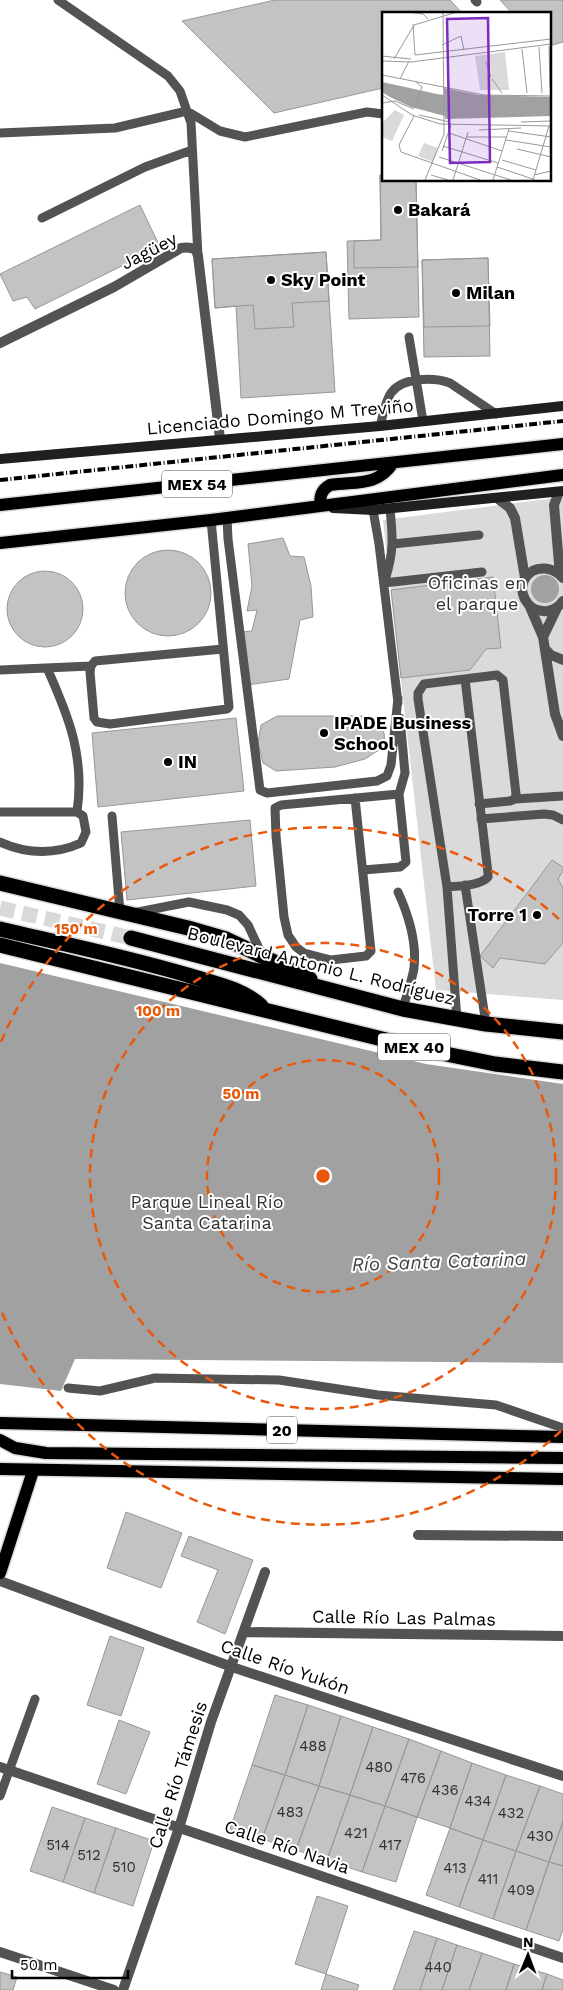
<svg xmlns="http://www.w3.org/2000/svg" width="563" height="1990" viewBox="0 0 563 1990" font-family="'Work Sans',sans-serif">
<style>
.green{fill:#dadada}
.water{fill:#a1a1a1}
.building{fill:#c3c3c3;stroke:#979797}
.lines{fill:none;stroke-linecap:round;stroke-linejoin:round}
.highway-tunnel{stroke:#d9d9d9;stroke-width:15;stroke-dasharray:15 8;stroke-linecap:butt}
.primary-casing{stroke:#dbdbdb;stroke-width:15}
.highway-casing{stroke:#dbdbdb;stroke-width:18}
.lane{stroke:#535353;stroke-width:9}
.street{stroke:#535353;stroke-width:10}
.secondary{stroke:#202020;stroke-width:10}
.primary{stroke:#000;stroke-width:12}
.highway{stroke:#000;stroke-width:15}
.rail{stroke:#000;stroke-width:4;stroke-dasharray:8 2.5 1 2.5;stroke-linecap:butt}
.ring{fill:none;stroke:#e8590c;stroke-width:2.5;stroke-dasharray:9 6}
.poi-dot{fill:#000;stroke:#fff;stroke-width:2}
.labels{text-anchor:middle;stroke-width:4;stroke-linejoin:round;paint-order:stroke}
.number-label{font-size:15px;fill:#313131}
.shield{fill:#fff;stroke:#4c4c4c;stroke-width:1}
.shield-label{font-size:16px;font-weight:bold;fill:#000}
.poi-label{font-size:18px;font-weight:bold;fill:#000;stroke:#fff;text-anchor:start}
.street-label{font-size:18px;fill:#000;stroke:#fff}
.park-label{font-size:18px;fill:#313131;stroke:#fff}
.water-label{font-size:19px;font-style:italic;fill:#424242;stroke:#fff}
.inset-road{fill:none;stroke:#999;stroke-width:1}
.view{fill:#7b2cbf;fill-opacity:0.15;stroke:#7b2cbf;stroke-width:2.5}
.inset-edge{fill:none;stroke:#000;stroke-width:2.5}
.centre{fill:#e8590c;stroke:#fff;stroke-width:2.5}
.ring-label{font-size:15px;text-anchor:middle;font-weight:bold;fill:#e8590c;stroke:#fff;stroke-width:4;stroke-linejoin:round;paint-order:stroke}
</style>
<rect width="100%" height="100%" fill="#fff"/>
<path class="green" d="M 563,497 L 563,1000 L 436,990 L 383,520 Z"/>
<path class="water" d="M531 589a14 14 0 1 1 28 0a14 14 0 1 1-28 0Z
M 0,963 L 426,1064 L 563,1084 L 563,1363 L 75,1359 L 61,1391 L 0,1384 Z"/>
<path class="building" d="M 275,0 L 450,0 L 463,14 L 383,14 L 383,88 L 274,113 L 182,21 Z
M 500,0 L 563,0 L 563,42 L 549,46 L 549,14 L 513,14 Z
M 380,175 L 383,175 L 383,180 L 416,180 L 419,317 L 349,319 L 347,241 L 381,240 Z
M 380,175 L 383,175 L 383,180 L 416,180 L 418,267 L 354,268 L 354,241 L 381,240 Z
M 140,205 L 160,247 L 35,309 L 27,297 L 13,301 L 0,274 Z
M 326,252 L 335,392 L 241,398 L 236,306 L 215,308 L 212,259 Z
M 326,252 L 329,301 L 292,303 L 294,327 L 255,329 L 253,305 L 215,308 L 212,259 Z
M 488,258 L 490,356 L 424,357 L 422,260 Z
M 488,258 L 490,326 L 424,327 L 422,260 Z
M 283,538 L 290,556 L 304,557 L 311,586 L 313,617 L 300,620 L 289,679 L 247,685 L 242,632 L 252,631 L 257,610 L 247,611 L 252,586 L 248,544 Z
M125 593a43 43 0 1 1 86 0a43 43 0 1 1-86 0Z
M7 609a38 38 0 1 1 76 0a38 38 0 1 1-76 0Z
M 493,577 L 501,648 L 486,649 L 470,670 L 401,678 L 391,590 Z
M 277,716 L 367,716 L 378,722 L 384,733 L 385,746 L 365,759 L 335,767 L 276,771 L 263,763 L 258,743 L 261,725 Z
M 236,718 L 244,791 L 98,807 L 92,733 Z
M 250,820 L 256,886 L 127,900 L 121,832 Z
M 552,860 L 563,867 L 563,871 L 558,879 L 563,888 L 563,943 L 545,964 L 500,958 L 493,968 L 480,956 Z
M 126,1512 L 182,1533 L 161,1588 L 107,1568 Z
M 189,1536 L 253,1560 L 225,1634 L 197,1622 L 218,1570 L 181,1556 Z
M 110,1636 L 144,1648 L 121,1716 L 87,1705 Z
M 275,1695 L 308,1705 L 285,1775 L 252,1765 Z
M 308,1705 L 341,1716 L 319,1786 L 285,1775 Z
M 341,1716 L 373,1727 L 350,1795 L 319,1786 Z
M 119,1720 L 150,1732 L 126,1794 L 97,1784 Z
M 373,1727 L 409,1739 L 385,1806 L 350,1795 Z
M 409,1739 L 441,1751 L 417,1817 L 385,1806 Z
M 441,1751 L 472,1763 L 450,1828 L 417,1817 Z
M 472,1763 L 506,1775 L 483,1840 L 450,1828 Z
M 252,1765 L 285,1775 L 262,1839 L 230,1829 Z
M 285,1775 L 319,1786 L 296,1850 L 262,1839 Z
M 506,1775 L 540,1786 L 516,1851 L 483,1840 Z
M 319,1786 L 350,1795 L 327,1860 L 296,1850 Z
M 540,1786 L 563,1794 L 563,1821 L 549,1862 L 516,1851 Z
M 350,1795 L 385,1806 L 362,1872 L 327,1860 Z
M 385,1806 L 417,1817 L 396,1882 L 362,1872 Z
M 52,1807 L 85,1818 L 63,1882 L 30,1871 Z
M 85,1818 L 116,1828 L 94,1893 L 63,1882 Z
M 563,1821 L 563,1866 L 549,1862 Z
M 116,1828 L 154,1841 L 133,1906 L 94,1893 Z
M 450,1828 L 483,1840 L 459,1907 L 426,1895 Z
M 483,1840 L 516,1851 L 493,1919 L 459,1907 Z
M 516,1851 L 549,1862 L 526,1930 L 493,1919 Z
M 549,1862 L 563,1866 L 563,1929 L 559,1941 L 526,1930 Z
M 317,1896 L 348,1906 L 326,1974 L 295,1964 Z
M 414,1931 L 437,1938 L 420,1990 L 393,1990 Z
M 437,1938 L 457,1945 L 442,1990 L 420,1990 Z
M 457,1945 L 482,1953 L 469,1990 L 442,1990 Z
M 482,1953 L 514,1964 L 506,1990 L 469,1990 Z
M 514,1964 L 547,1974 L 542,1990 L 506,1990 Z
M 0,1972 L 17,1977 L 13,1990 L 0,1990 Z
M 326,1974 L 359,1985 L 357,1990 L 321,1990 Z
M 547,1974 L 563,1980 L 563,1990 L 542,1990 Z"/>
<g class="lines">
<path class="highway-tunnel" d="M 0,908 L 131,938"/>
<defs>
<path id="primary" d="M 0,505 L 563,444
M 320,506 C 320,496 321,490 330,485 C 356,481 377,487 393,463
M 0,543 L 211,520 L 563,475
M 0,1423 L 563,1437
M 0,1440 L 15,1448 L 46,1453 L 563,1458
M 0,1469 L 563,1479
M 0,1573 L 33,1471"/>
<path id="highway" d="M 0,883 L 188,928 L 226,939 L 310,979
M 0,929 C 64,944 128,957 191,976 C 214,983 243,989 261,1006
M 131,938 L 403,1009 L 486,1024 L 563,1032
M 0,945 L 431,1051 L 495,1064 L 563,1072"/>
</defs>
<use href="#primary" class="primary-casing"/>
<use href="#highway" class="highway-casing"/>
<path class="lane" d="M 58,0 L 168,76 L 180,91 L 191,123 L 198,256
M 475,0 L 477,2
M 0,133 L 115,128 L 187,111 L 220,131 L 245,137 L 367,112 L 383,114
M 42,218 L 145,167 L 192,150
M 409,337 L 423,421
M 380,426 C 383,416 385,401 391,393 C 402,377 434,377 450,383 L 496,414
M 373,510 L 379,544 L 398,703
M 227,518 L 228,539 L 260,790 L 267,793 L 377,781 L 387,776 L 391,765 L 398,698
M 211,520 L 229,707 L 227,709 L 110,724 L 97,722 L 94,718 L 90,672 L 91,666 L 95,661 L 223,649
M 393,544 L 479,535
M 385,580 C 394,552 393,538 390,509
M 384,583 L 482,572
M 47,668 C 69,717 85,757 77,812
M 0,670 L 91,666
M 465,679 L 488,873 L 488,877 C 480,886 459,886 447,887 L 418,699 L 418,693 L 424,684 L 497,675 L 503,680 L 516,794 L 515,799 L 510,801 L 479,804
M 355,798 L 371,951 L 366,956 L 331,960 L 304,953 L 296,947 L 288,935 L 284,917 L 276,836 L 275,808 L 281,805 L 399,794
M 515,799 L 563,796
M 0,812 L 77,812 L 83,816 L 86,832 L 81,843 C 54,855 27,854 0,842
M 112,816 L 120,912
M 481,819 L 544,814 L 553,815 L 563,820
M 363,870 L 400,867 L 406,862 L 399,794 L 405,773 L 400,718
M 465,885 L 486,1024
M 447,887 L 457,1019
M 398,892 C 408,914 417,942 414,968 C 412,981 406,996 403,1009
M 138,912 L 189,902 L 227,910 L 239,915 L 248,925 L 262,955
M 68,1388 L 100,1391 L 155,1378 L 279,1380 L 378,1395 L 496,1405 L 563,1428
M 0,1796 L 35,1699"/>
<path class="street" d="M 0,343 L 114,287 L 181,248 C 187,247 191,247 196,250 L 198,256 L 220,439
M 559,492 L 554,505 L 560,575
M 497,498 L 510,508 L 515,518 L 525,578
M 563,578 C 554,567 535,564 526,577 C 516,590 527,611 543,611 C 552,612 558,608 563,601
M 530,607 L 543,637 L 555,714 L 563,736
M 543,637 L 557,608
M 545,649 L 551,655 L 563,660
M 418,1535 L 563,1536
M 0,1581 L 232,1667 L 563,1776
M 244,1632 L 563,1636
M 0,1767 L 563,1958
M 0,1952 L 114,1990
M 123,1990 L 179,1828 L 211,1722 L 265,1572"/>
<path class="secondary" d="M 0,459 L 380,426 L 563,406
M 333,508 L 373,510 L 563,491"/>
<use href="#primary" class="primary"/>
<use href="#highway" class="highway"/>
<path class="rail" d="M 0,480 L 563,421"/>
</g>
<g class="ring">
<circle cx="323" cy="1176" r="116"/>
<circle cx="323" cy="1176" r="233"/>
<path d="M561 1431A349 349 0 0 1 1 1310M1 1042A349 349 0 0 1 561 921"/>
</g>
<g class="poi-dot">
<circle cx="398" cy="210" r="5"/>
<circle cx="271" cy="280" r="5"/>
<circle cx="456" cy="293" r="5"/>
<circle cx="324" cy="733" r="5"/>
<circle cx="168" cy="762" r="5"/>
<circle cx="537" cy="915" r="5"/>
</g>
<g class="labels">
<g class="number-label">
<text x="313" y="1751">488</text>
<text x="379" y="1772">480</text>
<text x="413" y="1783">476</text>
<text x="445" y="1795">436</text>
<text x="478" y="1806">434</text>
<text x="290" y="1817">483</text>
<text x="511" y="1818">432</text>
<text x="356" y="1838">421</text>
<text x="540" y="1841">430</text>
<text x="58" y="1850">514</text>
<text x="390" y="1850">417</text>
<text x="89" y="1860">512</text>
<text x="124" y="1872">510</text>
<text x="455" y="1873">413</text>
<text x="488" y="1884">411</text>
<text x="521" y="1895">409</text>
<text x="438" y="1972">440</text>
</g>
<g class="shield">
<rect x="162" y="470.5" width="70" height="27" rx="4"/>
<rect x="378" y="1033.5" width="72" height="27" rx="4"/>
<rect x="267" y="1416.5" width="30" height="27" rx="4"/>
</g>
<g class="shield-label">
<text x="197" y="490">MEX 54</text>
<text x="414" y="1053">MEX 40</text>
<text x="282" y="1436">20</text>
</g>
<g class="poi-label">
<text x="408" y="216">Bakará</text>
<text x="281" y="286">Sky Point</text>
<text x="466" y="299">Milan</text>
<text x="334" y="729">IPADE Business<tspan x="334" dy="21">School</tspan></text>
<text x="178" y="768">IN</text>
<text x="527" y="921" text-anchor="end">Torre 1</text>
</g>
<g class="street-label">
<text transform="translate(149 251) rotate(-27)" y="6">Jagüey</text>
<text transform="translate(280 417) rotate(-5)" y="6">Licenciado Domingo M Treviño</text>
<text transform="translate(321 966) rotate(14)" y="6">Boulevard Antonio L. Rodríguez</text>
<text transform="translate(404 1618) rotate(1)" y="6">Calle Río Las Palmas</text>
<text transform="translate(285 1667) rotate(19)" y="6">Calle Río Yukón</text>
<text transform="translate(178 1775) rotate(-72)" y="6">Calle Río Támesis</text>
<text transform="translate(287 1847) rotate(19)" y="6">Calle Río Navia</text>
</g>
<g class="park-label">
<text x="477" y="589">Oficinas en<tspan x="477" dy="21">el parque</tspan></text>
<text x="207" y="1208">Parque Lineal Río<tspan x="207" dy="21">Santa Catarina</tspan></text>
</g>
<g class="water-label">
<text transform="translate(439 1261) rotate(-2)" y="7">Río Santa Catarina</text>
</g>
</g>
<g transform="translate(382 12)">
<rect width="169" height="169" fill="#fff"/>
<path d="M 123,40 L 127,78 L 98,78 L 93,44 ZM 13,98 L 22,103 L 10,129 L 0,125 L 0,111 ZM 42,131 L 56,136 L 51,150 L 36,144 Z" fill="#dadada"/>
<path d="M 0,70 L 55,82 L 62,83 L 62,76 L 97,83 L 169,85 L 169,104 L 63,107 L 63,104 L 29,95 L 8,85 L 0,80 Z" fill="#a1a1a1"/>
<path class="inset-road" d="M 27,0 L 41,2 L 46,7M 31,12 L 33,43 L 169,27M 60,33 L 79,24 L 82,38M 167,34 L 168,75M 157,35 L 160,81M 140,37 L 145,81M 0,44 L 29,47M 12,47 L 32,13 L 75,0M 0,49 L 29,50 L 169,32M 104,50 L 109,65M 0,63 L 102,83 L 169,84M 18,67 L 27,49M 110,67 L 120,81M 0,83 L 30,103 L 58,112 L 169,114M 0,91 L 13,89 L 32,97M 32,96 L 40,75 L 33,69M 37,103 L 68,110M 32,104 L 17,133 L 19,140 L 98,168M 139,110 L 169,109M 97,118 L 139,116M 127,119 L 169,125M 67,121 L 120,139M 85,125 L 125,125M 124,128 L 169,135M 61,134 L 116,151M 135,137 L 169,145M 60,139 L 69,113M 57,145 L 129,168M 120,148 L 154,158M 115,155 L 151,167M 49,163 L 66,168M 152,163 L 169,159M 43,168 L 62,122 L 61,0M 71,168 L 86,120M 111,168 L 127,117M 151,168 L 167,114"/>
<path class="view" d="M 106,6 L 108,150 L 68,151 L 65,7 Z"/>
<rect width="169" height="169" class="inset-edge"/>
</g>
<circle cx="323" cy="1176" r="8" class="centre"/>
<g class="ring-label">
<text x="76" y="934">150 m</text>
<text x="158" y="1016">100 m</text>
<text x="241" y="1099">50 m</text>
</g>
<g transform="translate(528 1955) rotate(1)" stroke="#ffffff" stroke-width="4" paint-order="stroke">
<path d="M0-4L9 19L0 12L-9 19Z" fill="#000000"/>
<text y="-8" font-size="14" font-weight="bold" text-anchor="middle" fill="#000000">N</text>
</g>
<path d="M12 1970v8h116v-8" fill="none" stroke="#000000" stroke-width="2.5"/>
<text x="20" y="1970" font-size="15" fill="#000000" stroke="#ffffff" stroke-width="4" paint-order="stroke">50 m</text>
</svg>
